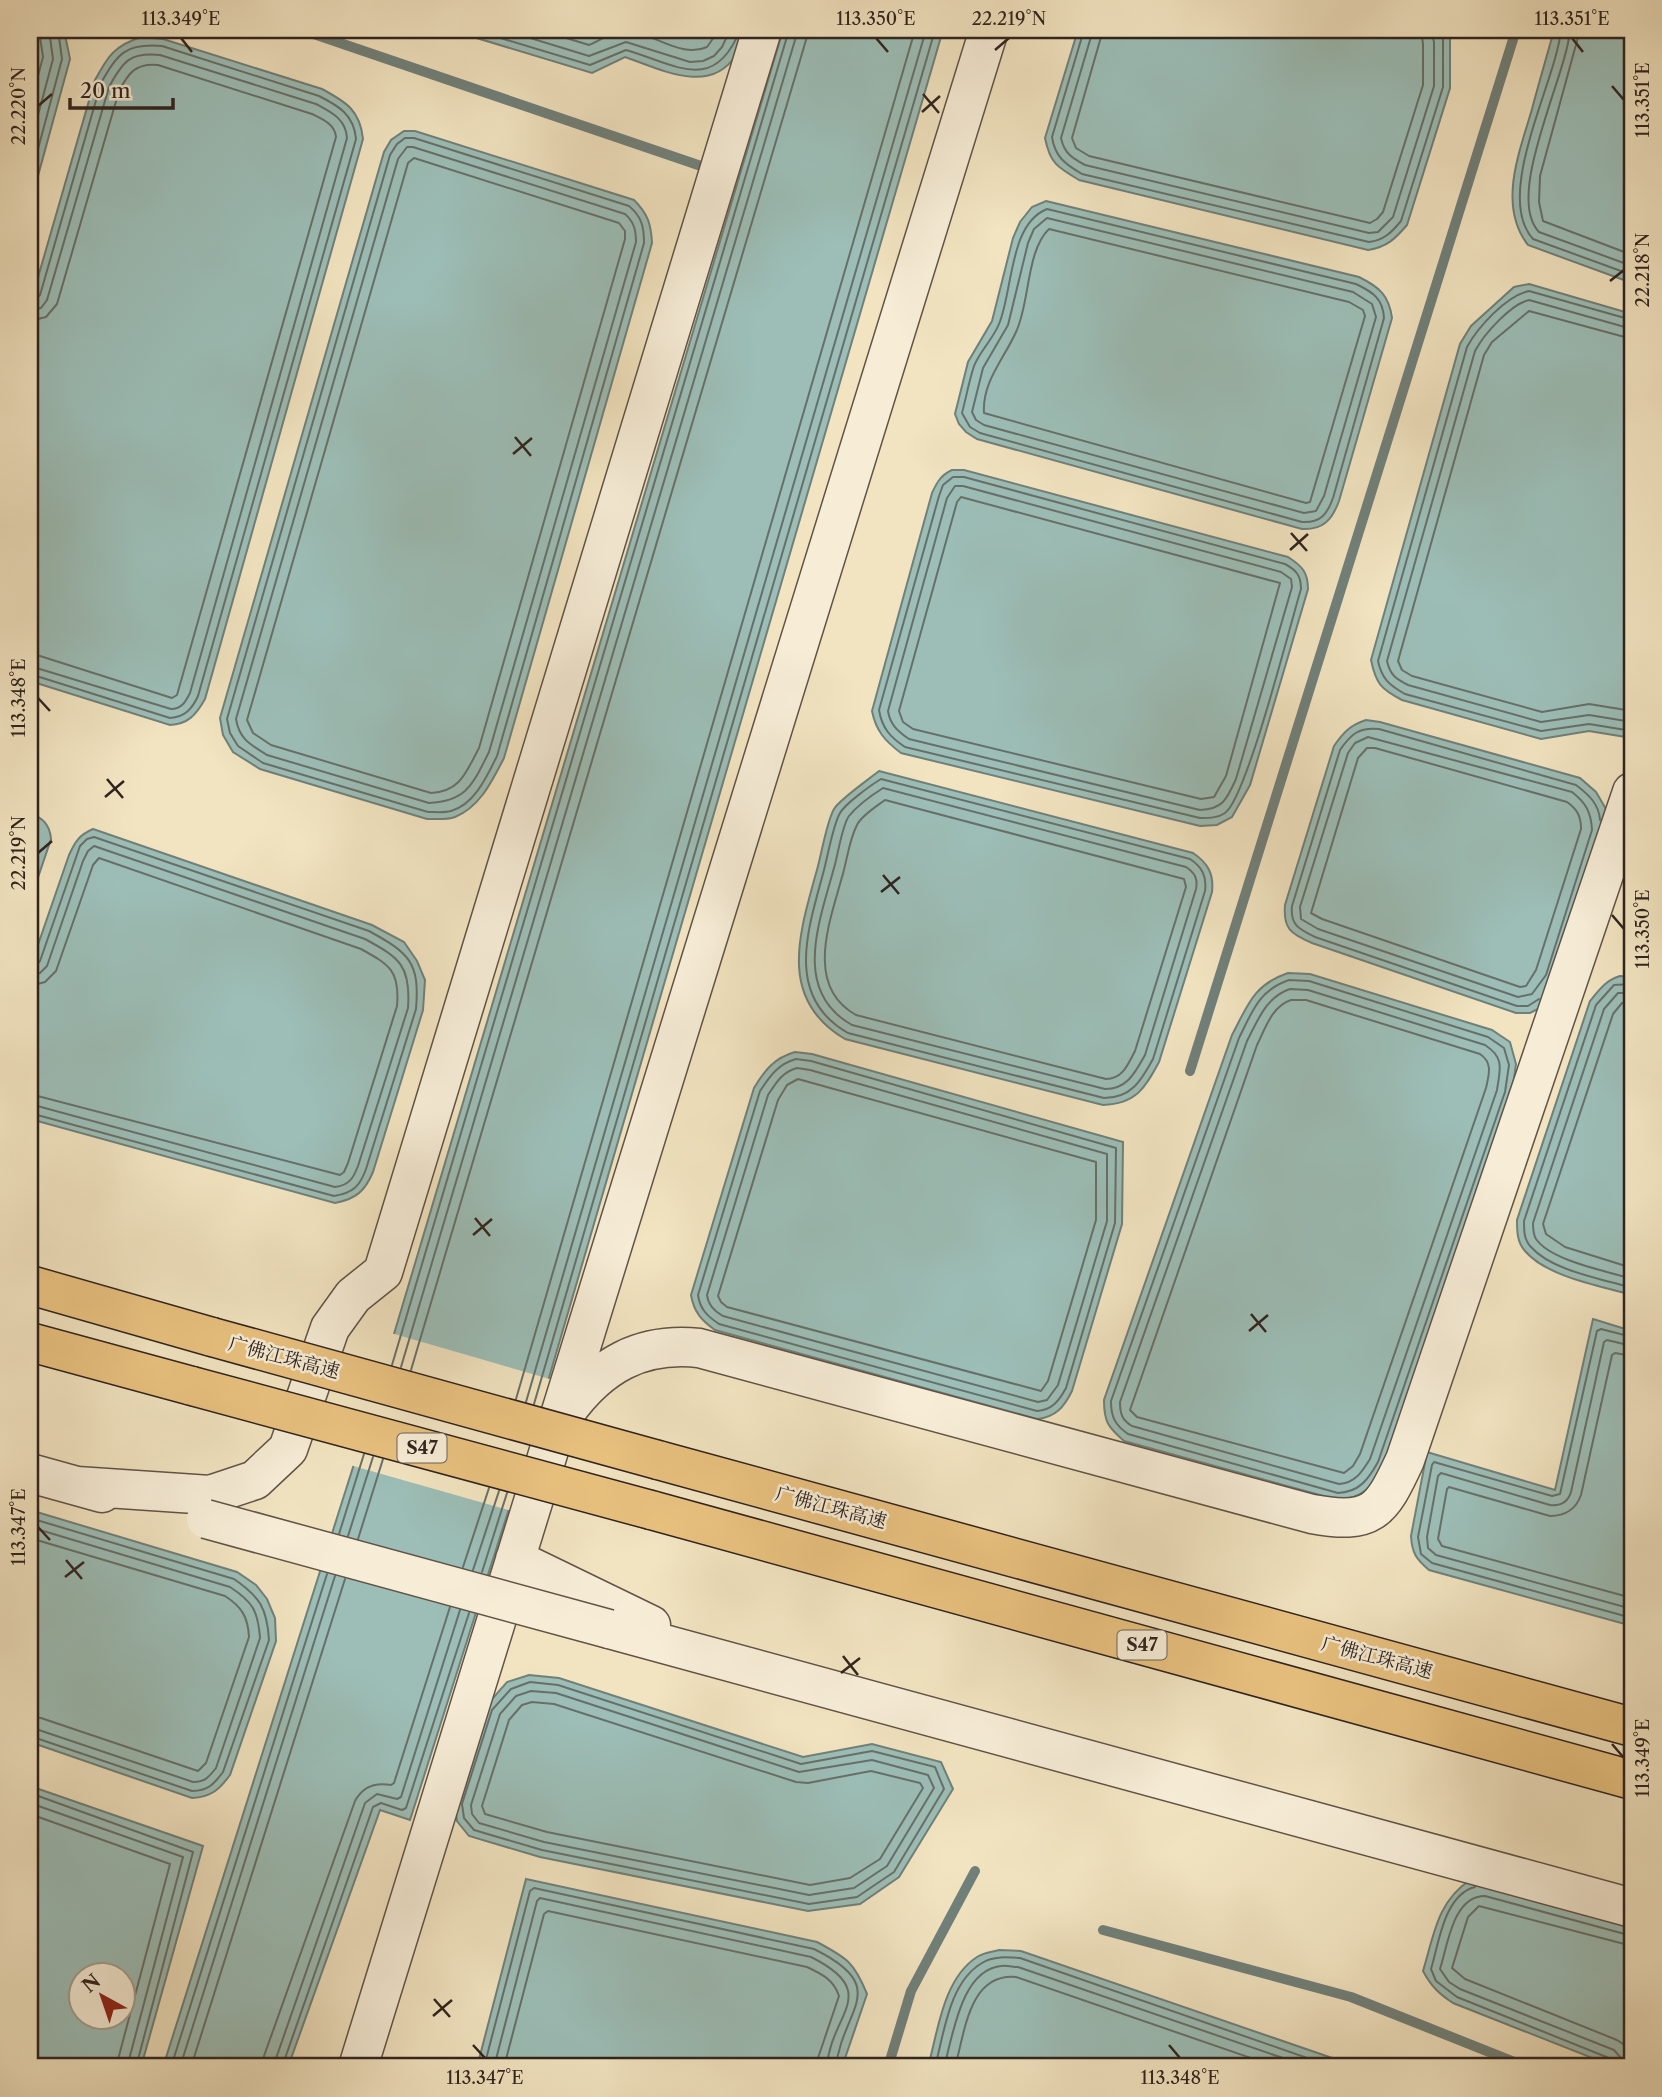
<svg xmlns="http://www.w3.org/2000/svg" width="1662" height="2097" viewBox="0 0 1662 2097" font-family="'Libre Caslon Text','Noto Serif SC',serif">
<style>
.water{fill:#9cbeb7;stroke:#70807a;stroke-width:2;fill-rule:evenodd}
.pier{fill:#f2e4c1}
.lines{fill:none;stroke-linecap:round;stroke-linejoin:round}
.shore{stroke:#66706a;stroke-width:2}
.stream{stroke:#70807a;stroke-width:10}
.minor-casing{stroke:#605347;stroke-width:41}
.highway-casing{stroke:#2f231e;stroke-width:41}
.minor{stroke:#f7edd7;stroke-width:38}
.highway{stroke:#e9c280;stroke-width:38}
.minor-bridge-casing{stroke:#605347;stroke-width:41;stroke-linecap:butt}
.highway-bridge-casing{stroke:#2f231e;stroke-width:41;stroke-linecap:butt}
.minor-bridge{stroke:#f7edd7;stroke-width:38}
.highway-bridge{stroke:#e9c280;stroke-width:38}
.ticks{fill:none;stroke:#2f231e;stroke-width:2.5}
.labels{text-anchor:middle;stroke-width:5;stroke-linejoin:round;paint-order:stroke}
.shield{fill:#f7edd7;stroke:#6b6056;stroke-width:2}
.shield-label{font-size:18px;font-weight:bold;fill:#2f231e}
.street-label{font-size:19px;fill:#2f231e;stroke:#f7edd7}
.neatline{fill:none;stroke:#2f231e;stroke-width:2.5}
.ticks-label{font-size:18px;text-anchor:middle;fill:#2f231e}
</style>
<rect width="100%" height="100%" fill="#f2e4c1"/>
<filter id="stains"><feTurbulence type="fractalNoise" baseFrequency=".00286" numOctaves="4"/><feColorMatrix values="0 0 0 0 .2 0 0 0 0 .09 0 0 0 0 .02 0 0 0 .5 -.17"/></filter>
<radialGradient id="worn" r=".72"><stop offset=".6" stop-color="#630" stop-opacity="0"/><stop offset="1" stop-color="#630" stop-opacity=".3"/></radialGradient>
<path class="water" d="M 30,30 L 64,30 L 70,59 L 30,205 Z
M 450,30 L 747,30 C 743,38 740,47 736,55 C 710,96 660,69 625,57 L 592,73 Z
M 783,30 L 943,30 L 529,1446 L 410,1820 L 380,1810 L 288,2067 L 163,2067 L 374,1401 Z
M 1078,30 L 1446,30 L 1450,38 L 1450,88 L 1407,225 C 1395,239 1387,247 1368,250 L 1079,180 C 1057,167 1050,163 1045,138 Z
M 1554,30 L 1632,30 L 1632,283 L 1528,245 C 1497,205 1520,151 1532,109 C 1539,82 1547,56 1554,30 Z
M 141,37 L 163,39 L 322,89 C 346,102 360,110 363,139 L 205,699 C 196,715 188,724 170,725 L 30,681 L 30,305 L 95,80 C 108,56 114,46 141,37 Z
M 404,131 L 415,131 L 634,200 C 648,214 651,224 652,243 L 504,758 C 492,781 480,807 455,817 C 447,820 436,819 427,819 L 260,769 L 233,752 L 223,735 L 220,718 L 384,152 L 391,140 Z
M 1046,201 L 1359,277 C 1379,287 1389,295 1392,318 L 1339,501 C 1332,520 1323,530 1302,529 L 977,439 L 966,432 L 959,424 L 955,414 L 968,362 L 992,321 L 1013,238 L 1020,222 L 1032,207 Z
M 1529,284 L 1632,314 L 1632,738 L 1589,731 L 1541,739 L 1402,700 C 1381,689 1376,684 1371,660 L 1460,344 L 1471,326 L 1514,287 Z
M 952,470 L 964,470 L 1288,557 C 1302,566 1308,572 1308,589 L 1250,785 L 1232,817 L 1217,825 L 1200,826 L 901,753 C 885,741 876,731 872,711 L 932,493 C 937,482 941,475 952,470 Z
M 1366,720 L 1380,722 L 1580,778 L 1596,792 L 1606,809 L 1542,1007 L 1530,1013 L 1516,1013 L 1312,943 C 1291,934 1283,929 1285,905 L 1334,746 C 1343,733 1350,725 1366,720 Z
M 879,771 L 1193,853 C 1208,863 1214,874 1212,892 L 1159,1062 C 1145,1088 1136,1104 1103,1105 L 845,1039 C 775,998 801,929 818,866 C 822,851 827,821 834,809 C 839,800 869,779 879,771 Z
M 30,813 C 43,818 50,825 51,839 L 30,901 Z
M 93,829 L 372,925 L 404,942 L 417,961 L 425,980 L 423,1010 L 373,1172 C 365,1191 356,1199 335,1203 L 30,1119 L 30,968 L 69,855 C 75,842 79,835 93,829 Z
M 1288,973 L 1310,974 L 1492,1030 L 1510,1042 L 1516,1064 L 1512,1094 L 1384,1466 C 1371,1487 1364,1498 1338,1500 L 1124,1441 C 1108,1427 1104,1422 1104,1400 L 1232,1035 C 1248,1005 1253,985 1288,973 Z
M 1620,976 L 1632,977 L 1632,1295 C 1601,1286 1547,1277 1525,1251 C 1517,1242 1517,1231 1517,1220 L 1590,1001 C 1599,990 1606,980 1620,976 Z
M 795,1052 L 812,1054 L 1123,1142 L 1122,1224 L 1072,1391 C 1064,1407 1056,1417 1037,1419 L 715,1330 C 701,1320 694,1312 691,1295 L 754,1088 C 765,1070 774,1058 795,1052 Z
M 1593,1319 L 1632,1331 L 1632,1626 L 1429,1570 C 1416,1559 1412,1553 1411,1536 L 1427,1452 L 1555,1490 Z
M 30,1510 L 237,1572 L 256,1585 L 267,1599 L 275,1618 L 276,1641 L 230,1775 C 219,1790 211,1797 192,1798 L 30,1742 Z
M 529,1675 L 559,1678 L 803,1757 L 872,1744 L 941,1762 L 953,1789 L 899,1877 L 860,1904 L 808,1911 L 540,1857 L 469,1836 L 457,1821 L 455,1803 L 486,1706 L 507,1682 Z
M 30,1786 L 203,1846 L 141,2067 L 30,2067 ZM 80,1974 L 122,1974 L 122,2016 L 80,2016 Z
M 526,1879 L 817,1942 C 847,1958 854,1962 867,1994 L 842,2067 L 477,2067 Z
M 1470,1880 L 1632,1921 L 1632,2067 L 1615,2067 L 1453,2003 C 1439,1994 1431,1986 1423,1971 C 1434,1935 1437,1902 1470,1880 Z
M 999,1950 L 1021,1951 L 1335,2059 L 1344,2067 L 928,2067 C 938,2031 943,1979 977,1957 C 983,1953 992,1952 999,1950 Z"/>
<path class="pier" d="M 391,1333 L 553,1380 L 512,1511 L 350,1465 Z"/>
<g class="lines">
<path class="shore" d="M 474,30 L 590,65 L 626,50 C 675,64 714,95 740,30
M 504,30 L 589,56 L 626,42 L 690,62 L 703,61 L 714,56 L 722,47 L 730,30
M 540,30 L 589,45 C 601,40 613,31 626,31 C 653,32 681,59 707,47 L 719,30
M 1084,30 L 1052,137 C 1055,157 1065,164 1082,174 L 1369,242 C 1384,240 1391,233 1401,221 L 1443,87 L 1443,40 L 1440,30
M 1093,30 L 1061,138 C 1064,153 1072,158 1085,165 L 1369,233 L 1378,232 L 1393,217 L 1434,86 L 1434,42 L 1431,30
M 1103,30 L 1072,138 L 1076,148 L 1089,156 L 1370,223 L 1377,219 L 1383,212 L 1423,85 L 1423,44 L 1421,30
M 1561,30 C 1556,82 1493,195 1533,239 L 1632,275
M 1570,30 C 1567,75 1504,196 1539,232 L 1632,266
M 1580,30 L 1540,176 L 1539,202 L 1543,221 L 1632,255
M 30,106 L 43,57 L 39,30
M 405,138 L 414,138 L 629,206 C 642,217 644,227 644,243 L 497,756 C 487,776 475,804 451,811 C 444,813 435,812 428,812 L 263,763 L 238,746 L 230,733 L 227,719 L 390,155 L 397,144 Z
M 30,145 L 53,59 L 49,30
M 407,147 L 413,147 L 625,214 C 634,222 636,230 636,242 L 489,752 C 473,783 468,801 429,803 L 267,755 C 251,745 239,739 236,719 L 398,159 Z
M 414,158 L 619,223 L 625,231 L 625,239 L 479,748 C 466,772 461,791 431,793 L 271,745 L 253,733 L 247,720 L 408,163 Z
M 30,179 L 62,59 L 58,30
M 1047,209 L 1356,284 C 1373,292 1383,299 1384,318 L 1333,498 C 1327,515 1320,523 1302,522 L 980,433 L 970,427 L 962,413 C 966,398 969,381 974,366 C 980,351 993,339 999,324 C 1013,291 1009,224 1047,209 Z
M 1047,218 L 1353,292 L 1372,304 L 1376,317 L 1324,496 L 1316,511 L 1304,513 L 984,425 L 976,420 L 972,412 L 983,368 L 1008,325 L 1028,243 L 1034,229 Z
M 1049,229 L 1349,302 L 1363,310 L 1365,316 L 1310,502 L 1306,503 L 984,413 C 982,382 1004,359 1016,332 C 1030,303 1026,251 1049,229 Z
M 30,301 L 36,300 L 40,295 L 101,83 C 118,53 126,43 162,46 L 319,96 C 339,106 354,115 356,139 L 198,696 C 192,709 185,717 170,718 L 30,674
M 30,310 L 41,308 L 47,300 L 109,87 C 123,61 130,52 160,55 L 316,104 C 331,112 346,119 347,138 L 190,693 C 186,701 182,709 171,709 L 30,666
M 1632,320 L 1529,291 C 1506,296 1478,327 1467,347 L 1378,661 C 1382,679 1389,685 1405,694 L 1541,731 L 1589,724 L 1632,731
M 30,321 L 46,317 L 57,304 L 119,91 C 129,72 136,63 158,65 L 312,114 C 322,119 335,124 336,137 L 177,695 L 172,698 L 40,656 L 30,655
M 1632,329 L 1529,300 C 1511,304 1484,334 1475,351 L 1387,661 C 1390,675 1396,679 1408,685 L 1541,722 L 1589,715 L 1632,722
M 1632,339 L 1529,311 L 1492,342 L 1484,355 L 1398,661 L 1402,670 L 1412,676 L 1542,712 L 1589,704 L 1632,711
M 953,477 L 964,477 L 1285,564 C 1296,570 1301,575 1301,589 C 1290,625 1247,797 1225,813 C 1218,818 1209,818 1200,818 L 905,747 C 890,737 882,728 879,710 L 939,496 L 943,485 Z
M 955,486 L 963,486 L 1281,572 L 1291,579 L 1292,587 L 1236,779 C 1227,799 1223,809 1200,810 L 909,739 C 897,731 890,724 888,711 L 947,498 Z
M 961,497 L 1280,583 L 1226,776 L 1214,797 L 1201,799 L 913,729 L 903,722 L 899,711 L 957,502 Z
M 1368,737 L 1572,792 C 1586,803 1591,812 1592,830 L 1546,975 L 1532,994 L 1518,997 L 1318,929 L 1301,919 L 1300,907 L 1348,753 L 1355,743 Z
M 1367,748 L 1375,748 L 1567,802 C 1577,809 1581,816 1581,829 L 1536,970 L 1526,986 L 1520,987 L 1322,919 L 1311,913 L 1358,758 Z
M 881,779 L 1190,859 C 1202,867 1207,876 1205,891 L 1153,1059 C 1141,1081 1131,1098 1104,1098 L 848,1033 C 783,996 809,927 824,870 C 828,855 833,825 840,813 C 845,804 871,785 881,779 Z
M 883,788 L 1186,867 C 1195,873 1198,879 1196,889 L 1145,1055 C 1135,1073 1127,1089 1105,1089 L 852,1025 C 791,991 820,920 834,868 C 838,855 842,825 849,816 C 857,806 872,795 883,788 Z
M 885,800 L 1184,879 L 1186,887 L 1135,1051 C 1128,1064 1123,1079 1106,1079 L 856,1015 C 804,986 830,921 842,877 C 847,861 849,840 857,825 C 861,816 877,806 885,800 Z
M 30,966 L 36,965 L 40,961 L 80,846 L 87,839 L 94,837 L 369,931 C 409,953 420,962 416,1009 L 366,1169 C 360,1186 353,1193 334,1196 L 30,1113
M 30,975 L 40,973 L 47,966 L 83,861 L 88,851 L 94,846 L 365,939 C 400,958 411,966 408,1008 L 358,1166 C 353,1179 349,1185 335,1187 L 30,1104
M 1289,980 L 1309,981 L 1488,1037 L 1504,1048 L 1509,1065 L 1505,1092 L 1378,1462 C 1368,1480 1359,1492 1338,1493 L 1128,1434 C 1115,1425 1111,1417 1111,1401 L 1239,1038 C 1252,1012 1259,990 1289,980 Z
M 1632,984 L 1614,985 L 1596,1005 L 1524,1221 C 1524,1231 1524,1240 1531,1247 C 1552,1271 1603,1279 1632,1288
M 30,986 L 45,982 L 56,971 L 93,865 L 99,858 L 361,949 C 390,965 400,971 397,1006 L 348,1163 L 344,1172 L 340,1175 L 30,1094
M 1290,989 L 1308,990 L 1485,1045 C 1505,1058 1500,1069 1497,1090 L 1370,1459 C 1362,1472 1355,1483 1339,1484 L 1132,1426 C 1122,1420 1120,1414 1120,1402 L 1247,1041 C 1258,1020 1266,997 1290,989 Z
M 1632,993 L 1618,993 L 1604,1009 L 1533,1223 C 1533,1228 1533,1234 1536,1239 C 1551,1261 1607,1271 1632,1279
M 1539,999 L 1528,1006 L 1517,1006 L 1315,937 C 1299,929 1290,925 1292,906 L 1340,750 C 1351,734 1359,727 1379,729 L 1576,785 C 1589,795 1599,804 1600,820
M 1291,1000 L 1306,1000 L 1480,1054 C 1493,1063 1489,1074 1486,1088 L 1360,1454 L 1353,1466 L 1344,1473 L 1137,1417 L 1130,1410 L 1257,1045 C 1265,1029 1272,1006 1291,1000 Z
M 1632,1003 L 1622,1003 L 1613,1014 L 1543,1224 L 1546,1234 L 1565,1247 L 1632,1268
M 796,1059 L 811,1061 L 1116,1148 L 1115,1223 L 1066,1388 C 1059,1401 1052,1410 1037,1411 L 719,1324 C 707,1316 700,1309 698,1295 L 760,1091 C 770,1076 778,1064 796,1059 Z
M 797,1068 L 810,1070 L 1107,1154 L 1107,1221 L 1058,1385 L 1047,1400 L 1038,1402 L 723,1316 C 714,1311 708,1305 707,1295 L 768,1095 C 776,1083 782,1072 797,1068 Z
M 798,1079 L 1096,1162 L 1096,1220 L 1048,1381 L 1041,1391 L 727,1307 L 721,1302 L 718,1296 L 778,1100 L 787,1085 Z
M 1632,1337 L 1601,1329 L 1597,1331 L 1560,1494 L 1552,1496 L 1434,1462 L 1432,1465 L 1418,1537 L 1421,1554 L 1432,1563 L 1632,1618
M 1632,1346 L 1607,1340 L 1604,1342 L 1571,1492 C 1568,1502 1560,1506 1550,1505 L 1441,1473 L 1438,1476 L 1427,1537 L 1428,1548 L 1436,1555 L 1632,1609
M 1632,1356 L 1615,1353 L 1612,1355 L 1581,1495 C 1576,1509 1565,1516 1550,1516 L 1449,1487 L 1447,1489 L 1438,1539 L 1442,1546 L 1632,1598
M 392,1365 L 789,30
M 401,1367 L 798,30
M 411,1370 L 809,30
M 516,1399 L 915,30
M 526,1402 L 926,30
M 534,1404 L 935,30
M 30,1518 L 234,1579 C 260,1597 267,1608 269,1640 L 223,1772 C 214,1784 208,1791 192,1791 L 30,1736
M 30,1527 L 230,1587 C 253,1602 258,1611 260,1638 L 216,1768 C 209,1777 205,1782 193,1782 L 30,1727
M 339,1534 L 364,1454
M 348,1536 L 373,1457
M 30,1538 L 225,1596 C 242,1607 248,1617 249,1637 L 206,1763 L 198,1771 L 41,1718 L 30,1717
M 358,1539 L 383,1459
M 463,1567 L 489,1488
M 473,1570 L 499,1491
M 482,1572 L 507,1493
M 530,1682 L 558,1685 L 801,1764 L 872,1751 L 935,1767 L 944,1789 L 894,1872 L 857,1897 L 809,1904 L 542,1850 L 474,1830 L 464,1818 L 462,1804 L 492,1710 L 511,1689 Z
M 531,1691 L 556,1693 L 799,1772 L 872,1760 L 928,1775 L 934,1788 L 887,1866 L 854,1888 L 809,1895 L 544,1842 L 479,1823 L 472,1814 L 471,1805 L 500,1714 L 516,1696 Z
M 532,1702 L 554,1704 L 796,1782 L 808,1783 L 871,1771 L 920,1783 L 923,1788 L 880,1859 L 850,1878 L 810,1885 L 547,1832 L 485,1814 L 482,1806 L 509,1720 L 522,1705 Z
M 30,1793 L 193,1852 L 136,2067
M 30,1803 L 183,1857 L 127,2067
M 30,1814 L 170,1864 L 116,2067
M 1475,1887 C 1444,1895 1439,1943 1431,1969 L 1436,1981 L 1457,1997 L 1609,2058 L 1613,2062 L 1614,2067
M 1632,1946 L 1479,1906 L 1468,1917 L 1452,1968 L 1465,1979 L 1617,2040 L 1626,2046 L 1632,2057
M 171,2067 L 327,1574
M 180,2067 L 335,1576
M 191,2067 L 345,1579
M 263,2067 L 264,2056 L 355,1801 C 363,1786 375,1782 391,1785 L 394,1783 L 450,1607
M 273,2067 L 365,1803 L 377,1794 L 397,1799 L 401,1797 L 460,1610
M 282,2067 L 373,1807 L 381,1803 L 402,1810 L 406,1808 L 469,1613
M 484,2067 L 530,1891 L 534,1888 L 814,1949 C 893,1988 842,2009 836,2067
M 494,2067 L 537,1901 L 540,1898 L 811,1957 C 883,1993 830,2014 827,2067
M 504,2067 L 544,1914 L 548,1911 L 807,1967 C 822,1974 834,1980 839,1996 L 818,2058 L 817,2067
M 935,2067 C 944,2034 949,1982 982,1963 C 993,1956 1007,1957 1020,1958 L 1333,2067
M 944,2067 C 953,2036 961,1970 1001,1966 C 1006,1965 1013,1967 1018,1967 L 1309,2067
M 955,2067 C 965,2032 969,1973 1016,1977 L 1277,2067
M 1623,2067 L 1621,2058 L 1614,2050 L 1460,1989 L 1449,1982 L 1440,1969 C 1448,1944 1453,1896 1485,1896 L 1632,1936"/>
<path class="stream" d="M 302,30 L 704,167
M 1190,1071 L 1516,30
M 1103,1930 L 1351,1997 L 1527,2067
M 888,2067 L 911,1991 L 975,1871"/>
<defs>
<path id="minor" d="M 566,1412 C 600,1365 641,1342 699,1348 L 1312,1514 C 1372,1525 1381,1512 1405,1460 L 1632,792
M 30,1473 L 102,1493
M 77,1486 L 210,1495 L 255,1480 L 288,1449 L 330,1328 L 353,1296 L 383,1272 L 762,30
M 515,1559 L 651,1625
M 609,1629 L 1632,1908
M 358,2067 L 989,30"/>
<path id="highway" d="M 30,1285 L 212,1337
M 30,1342 L 192,1386
M 658,1460 L 1632,1727
M 651,1510 L 1632,1780"/>
</defs>
<use href="#minor" class="minor-casing"/>
<use href="#highway" class="highway-casing"/>
<use href="#minor" class="minor"/>
<use href="#highway" class="highway"/>
<defs>
<path id="minor-bridge" d="M 206,1519 L 609,1629"/>
<path id="highway-bridge" d="M 212,1337 L 658,1460
M 192,1386 L 651,1510"/>
</defs>
<use href="#minor-bridge" class="minor-bridge-casing"/>
<use href="#highway-bridge" class="highway-bridge-casing"/>
<use href="#minor-bridge" class="minor-bridge"/>
<use href="#highway-bridge" class="highway-bridge"/>
</g>
<path class="ticks" d="M 181,38 L 192,52M 876,38 L 888,52M 1572,38 L 1583,52M 995,50 L 1009,38M 1612,86 L 1624,100M 923,94 L 939,113M 38,106 L 52,94M 922,112 L 940,96M 1610,281 L 1624,270M 515,437 L 531,456M 513,454 L 532,438M 1291,533 L 1307,551M 1290,550 L 1308,534M 38,698 L 50,711M 107,779 L 123,798M 105,797 L 124,781M 38,853 L 52,841M 883,875 L 899,894M 881,892 L 900,877M 1612,915 L 1624,929M 475,1218 L 490,1236M 473,1235 L 492,1219M 1251,1314 L 1266,1332M 1249,1331 L 1268,1315M 38,1527 L 50,1540M 66,1560 L 82,1579M 65,1577 L 84,1562M 843,1656 L 858,1675M 841,1673 L 860,1658M 1612,1744 L 1624,1758M 434,1999 L 450,2017M 433,2016 L 452,2000M 473,2045 L 485,2058M 1169,2045 L 1180,2058"/>
<g class="labels">
<g class="shield">
<rect x="397.5" y="1433.5" width="49" height="29" rx="5"/>
<rect x="1117.5" y="1630.5" width="49" height="29" rx="5"/>
</g>
<g class="shield-label">
<text x="422" y="1454">S47</text>
<text x="1142" y="1651">S47</text>
</g>
<g class="street-label">
<text transform="translate(284 1357) rotate(15)" y="7">广佛江珠高速</text>
<text transform="translate(831 1507) rotate(15)" y="7">广佛江珠高速</text>
<text transform="translate(1377 1657) rotate(15)" y="7">广佛江珠高速</text>
</g>
</g>
<rect width="1662" height="2097" fill="none" stroke="#f2e4c1" stroke-width="77"/>
<g transform="translate(102 1996) rotate(320)"><circle r="33" fill="#f7edd7" stroke="#a79c8d" stroke-width="2"/>
<path d="M0-5L12 26L0 18L-12 26Z" fill="#8f2418"/>
<text y="-10" font-size="19" font-weight="bold" text-anchor="middle" fill="#2f231e">N</text>
</g>
<path d="M70 98v10h103v-10" fill="none" stroke="#2f231e" stroke-width="3.5"/>
<text x="80" y="98" font-size="21" fill="#2f231e" stroke="#f7edd7" stroke-width="5" paint-order="stroke">20 m</text>
<rect x="38" y="38" width="1586" height="2020" class="neatline"/>
<g class="ticks-label">
<text x="181" y="25">113.349°E</text>
<text x="876" y="25">113.350°E</text>
<text x="1009" y="25">22.219°N</text>
<text x="1572" y="25">113.351°E</text>
<text transform="translate(1643 100) rotate(-90)" y="6">113.351°E</text>
<text transform="translate(19 106) rotate(-90)" y="6">22.220°N</text>
<text transform="translate(1643 270) rotate(-90)" y="6">22.218°N</text>
<text transform="translate(19 698) rotate(-90)" y="6">113.348°E</text>
<text transform="translate(19 853) rotate(-90)" y="6">22.219°N</text>
<text transform="translate(1643 929) rotate(-90)" y="6">113.350°E</text>
<text transform="translate(19 1527) rotate(-90)" y="6">113.347°E</text>
<text transform="translate(1643 1758) rotate(-90)" y="6">113.349°E</text>
<text x="485" y="2084">113.347°E</text>
<text x="1180" y="2084">113.348°E</text>
</g>
<rect width="100%" height="100%" filter="url(#stains)"/>
<rect width="100%" height="100%" fill="url(#worn)"/>
</svg>
